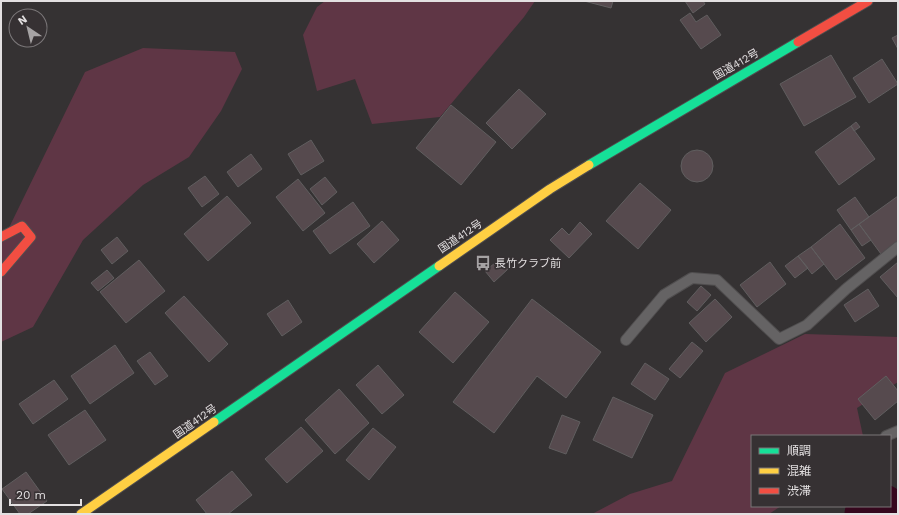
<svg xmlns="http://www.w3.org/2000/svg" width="899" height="515" viewBox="0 0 899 515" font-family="'Work Sans','Noto Sans JP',sans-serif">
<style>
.green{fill:#5f3645}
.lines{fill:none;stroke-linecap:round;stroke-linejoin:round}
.river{stroke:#35071d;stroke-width:43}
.building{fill:#564a4e;stroke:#605e5f}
.lane-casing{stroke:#504e4f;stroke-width:12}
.fast-casing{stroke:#504e4f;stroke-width:11}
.slow-casing{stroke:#504e4f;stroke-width:11}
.jam-casing{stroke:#504e4f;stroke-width:11}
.lane{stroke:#656364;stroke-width:10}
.fast{stroke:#16e098;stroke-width:9}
.slow{stroke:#ffcf43;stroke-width:9}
.jam{stroke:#f24e42;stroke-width:9}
.labels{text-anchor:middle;stroke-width:3.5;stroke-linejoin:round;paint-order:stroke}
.street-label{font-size:11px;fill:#e3e0e1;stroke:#363133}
.poi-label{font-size:11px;fill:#e3e0e1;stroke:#363133;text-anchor:start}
</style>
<rect width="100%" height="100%" fill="#353233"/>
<path class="green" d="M 325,1 L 535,1 L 524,17 L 440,117 L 372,124 L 355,79 L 317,91 L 303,35 L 317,7 Z
M 143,48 L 235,52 L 242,69 L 221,111 L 189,157 L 143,185 L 83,240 L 33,327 L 1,342 L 1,244 L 85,72 Z
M 805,334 L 898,337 L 898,382 L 857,408 L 863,436 L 752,436 L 752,506 L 781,506 L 769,514 L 592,514 L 630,494 L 672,481 L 725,373 Z"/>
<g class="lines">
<path class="river" d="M 866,514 L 884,506"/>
</g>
<path class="building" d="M 584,1 L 613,1 L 611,8 Z
M 685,1 L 703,1 L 705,4 L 693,13 Z
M 690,13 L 696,22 L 707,15 L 721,35 L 701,49 L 680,20 Z
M 898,35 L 898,49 L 892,38 Z
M 831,55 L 856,97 L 804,126 L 780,84 Z
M 882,59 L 898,84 L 869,103 L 853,78 Z
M 519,89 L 546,114 L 512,149 L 486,123 Z
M 451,105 L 496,142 L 461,185 L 416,148 Z
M 856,122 L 860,127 L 854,131 L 851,126 Z
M 851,126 L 875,159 L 839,185 L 815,152 Z
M 311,140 L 324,161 L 301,175 L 288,154 Z
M681 166a16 16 0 1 1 32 0a16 16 0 1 1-32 0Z
M 251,154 L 262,169 L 238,187 L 227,172 Z
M 205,176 L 219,194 L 202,207 L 188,188 Z
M 325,177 L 337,192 L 322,205 L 310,189 Z
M 298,179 L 325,213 L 303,231 L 276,197 Z
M 640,183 L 671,210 L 638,249 L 606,221 Z
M 227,196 L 251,223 L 208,261 L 184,234 Z
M 898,196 L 898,241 L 881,254 L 859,224 Z
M 855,197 L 869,217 L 851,230 L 837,210 Z
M 353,202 L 370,226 L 330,254 L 313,231 Z
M 382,221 L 399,240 L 374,263 L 357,244 Z
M 580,222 L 592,234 L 569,258 L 550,240 L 562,228 L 569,235 Z
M 840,224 L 865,258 L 836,280 L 811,247 Z
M 859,224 L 871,240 L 862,246 L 851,230 Z
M 117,237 L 128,251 L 112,264 L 101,250 Z
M 811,247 L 824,264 L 812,274 L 798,256 Z
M 798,256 L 808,268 L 795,278 L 785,266 Z
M 500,259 L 508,269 L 494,282 L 485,271 Z
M 139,260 L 165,291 L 126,323 L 100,292 Z
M 770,262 L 786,284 L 757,307 L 740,285 Z
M 898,262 L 898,298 L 880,277 Z
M 107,270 L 114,278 L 98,291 L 91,283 Z
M 701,286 L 711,295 L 697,311 L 687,302 Z
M 868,289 L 879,306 L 855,322 L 844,305 Z
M 455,292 L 489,322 L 453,363 L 419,332 Z
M 184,296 L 228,344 L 209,362 L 165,313 Z
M 532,299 L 601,352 L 566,398 L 537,376 L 494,433 L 453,402 Z
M 715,299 L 732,317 L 706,342 L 689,323 Z
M 288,300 L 302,322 L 282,336 L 267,314 Z
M 692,342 L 703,351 L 680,378 L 669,369 Z
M 115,345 L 134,373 L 90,404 L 71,376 Z
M 150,352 L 168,376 L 155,385 L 137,361 Z
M 645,363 L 669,379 L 655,400 L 631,384 Z
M 378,365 L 404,395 L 382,414 L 356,385 Z
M 886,376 L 898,391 L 898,401 L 875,420 L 858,399 Z
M 54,380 L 68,399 L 33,424 L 19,404 Z
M 339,389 L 369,423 L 335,454 L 305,420 Z
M 613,397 L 653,415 L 632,458 L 593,440 Z
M 85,410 L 106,440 L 69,465 L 48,435 Z
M 562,415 L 580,422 L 566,454 L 549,448 Z
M 301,427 L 323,451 L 287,483 L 265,459 Z
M 373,428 L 396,447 L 369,480 L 346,460 Z
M 232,471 L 252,495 L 228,514 L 207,514 L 196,500 Z
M 26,472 L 47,501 L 28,514 L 20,514 L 2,489 Z"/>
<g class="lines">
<defs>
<path id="lane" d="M 626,340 L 664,295 L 692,278 L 717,280 L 779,339 L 807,325 L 846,289 L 898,247
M 886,436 L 898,431"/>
<path id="fast" d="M 589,165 L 798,42
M 214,422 L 439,266"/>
<path id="slow" d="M 439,266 L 550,189 L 589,165
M 81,514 L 214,422"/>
<path id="jam" d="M 798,42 L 868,1
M 1,237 L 22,226 L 31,237 L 1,272"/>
</defs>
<use href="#lane" class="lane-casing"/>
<use href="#fast" class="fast-casing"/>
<use href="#slow" class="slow-casing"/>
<use href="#jam" class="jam-casing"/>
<use href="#lane" class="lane"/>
<use href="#fast" class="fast"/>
<use href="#slow" class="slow"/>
<use href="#jam" class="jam"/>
</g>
<defs>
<symbol id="bus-bare" viewBox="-9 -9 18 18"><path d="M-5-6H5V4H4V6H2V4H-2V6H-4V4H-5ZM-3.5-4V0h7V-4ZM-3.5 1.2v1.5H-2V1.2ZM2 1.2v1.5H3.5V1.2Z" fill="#a6a3a4" stroke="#363133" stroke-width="2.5" paint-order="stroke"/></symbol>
</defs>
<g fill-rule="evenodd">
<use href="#bus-bare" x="472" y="252" width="22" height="22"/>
</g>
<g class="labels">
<g class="street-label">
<text transform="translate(736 64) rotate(-30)" y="4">国道412号</text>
<text transform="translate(460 236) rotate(-34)" y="4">国道412号</text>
<text transform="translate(195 421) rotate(-35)" y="4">国道412号</text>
</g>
<g class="poi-label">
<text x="495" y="267">長竹クラブ前</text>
</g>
</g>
<rect width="899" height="515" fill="none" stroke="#e3e0e1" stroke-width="4"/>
<rect x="751" y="435" width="140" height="72" fill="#363133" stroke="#7b7779"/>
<rect x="759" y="448" width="20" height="6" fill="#16e098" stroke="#7b7779"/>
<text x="787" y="455" font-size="12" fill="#e3e0e1">順調</text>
<rect x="759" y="468" width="20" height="6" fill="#ffcf43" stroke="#7b7779"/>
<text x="787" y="475" font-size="12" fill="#e3e0e1">混雑</text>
<rect x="759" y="488" width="20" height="6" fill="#f24e42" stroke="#7b7779"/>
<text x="787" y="495" font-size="12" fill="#e3e0e1">渋滞</text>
<g transform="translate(28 28) rotate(325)"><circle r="19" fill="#363133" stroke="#7b7779"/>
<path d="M0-3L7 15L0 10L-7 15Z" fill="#a6a3a4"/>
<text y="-6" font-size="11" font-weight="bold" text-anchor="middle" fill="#e3e0e1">N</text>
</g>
<path d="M10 499v6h71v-6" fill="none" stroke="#e3e0e1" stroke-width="2"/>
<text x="16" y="499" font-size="12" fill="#e3e0e1" stroke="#363133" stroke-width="3" paint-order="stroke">20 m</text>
</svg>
